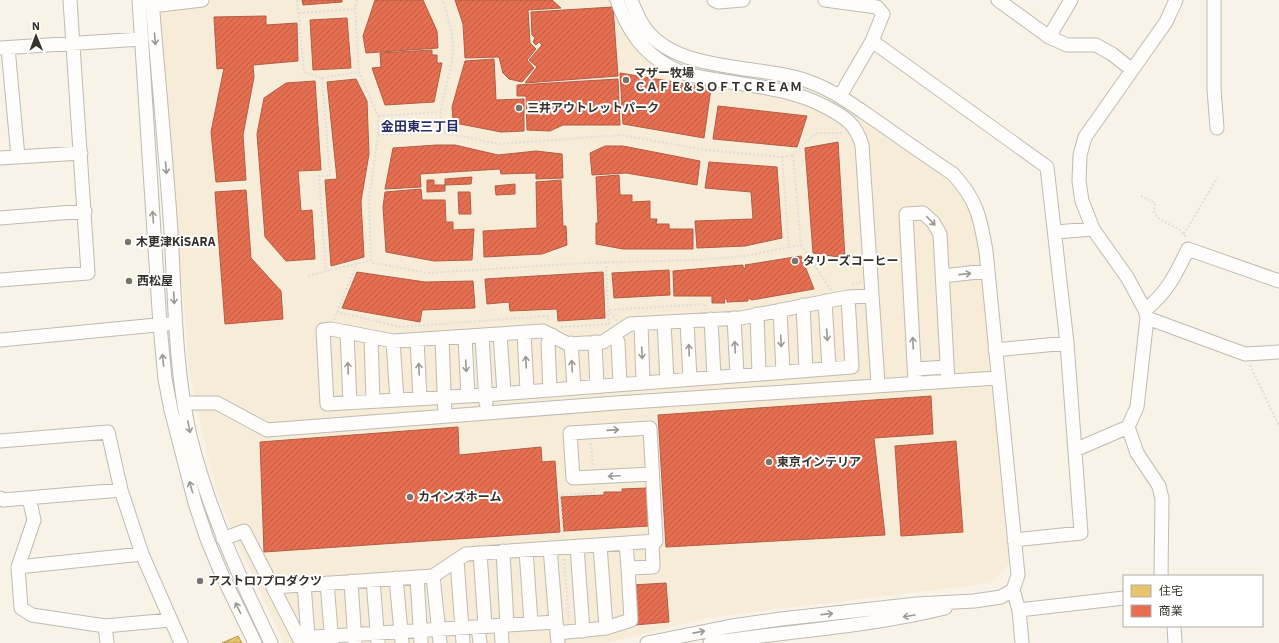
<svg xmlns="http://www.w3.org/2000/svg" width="1279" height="643" viewBox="0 0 1279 643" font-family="'IBM Plex Sans','Noto Sans JP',sans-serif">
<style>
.built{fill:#f6ecd8}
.homes{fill:url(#homes-hatch);stroke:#b39857}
.shops{fill:url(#shops-hatch);stroke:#b25d45}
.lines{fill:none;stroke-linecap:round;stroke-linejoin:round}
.minor-casing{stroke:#bfbbb2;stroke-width:15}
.path{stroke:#e0dedb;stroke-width:2;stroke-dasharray:2 2;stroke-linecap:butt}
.minor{stroke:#fefdfb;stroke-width:13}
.oneway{stroke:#9a9892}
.poi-dot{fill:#7a756c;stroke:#fff;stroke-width:1.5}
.labels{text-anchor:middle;stroke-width:4;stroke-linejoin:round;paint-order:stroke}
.poi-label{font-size:12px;font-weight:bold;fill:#36322a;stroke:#fff;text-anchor:start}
.neighbourhood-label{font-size:13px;font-weight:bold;fill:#272d67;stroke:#fff}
</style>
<defs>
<pattern id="homes-hatch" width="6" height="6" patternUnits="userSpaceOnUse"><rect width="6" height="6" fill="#e9c46a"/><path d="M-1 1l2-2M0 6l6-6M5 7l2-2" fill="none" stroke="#c8a95c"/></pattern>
<pattern id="shops-hatch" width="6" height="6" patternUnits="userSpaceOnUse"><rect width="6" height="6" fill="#e76f51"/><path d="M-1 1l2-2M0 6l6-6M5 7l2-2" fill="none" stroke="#bc5c43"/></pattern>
</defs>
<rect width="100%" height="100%" fill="#f8f2e7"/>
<path class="built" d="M 159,0 L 623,0 L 633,25 L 650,45 L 672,61 L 739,74 L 804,84 L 852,111 L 947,180 L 963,195 L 973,217 L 980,253 L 1009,564 L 991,583 L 706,618 L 607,643 L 284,643 L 238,545 L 218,494 L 208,458 L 195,400 L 188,363 L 186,327 L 163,82 Z"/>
<path class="homes" d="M 238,636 L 242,643 L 222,643 Z"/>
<path class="shops" d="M 302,0 L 342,0 L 342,2 L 303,5 Z
M 375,0 L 423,0 L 437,31 L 438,48 L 366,53 L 363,36 Z
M 455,0 L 552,0 L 561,8 L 528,10 L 530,43 L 536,49 L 527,60 L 534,68 L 522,82 L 509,79 L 503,73 L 499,57 L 465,58 L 463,24 Z
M 613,7 L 618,76 L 525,83 L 537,67 L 529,60 L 542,45 L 539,42 L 536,45 L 533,42 L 535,38 L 532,35 L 531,12 Z
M 266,16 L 266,25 L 297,23 L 298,61 L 253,65 L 254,77 L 243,135 L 246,180 L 216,182 L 211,132 L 224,68 L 217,69 L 214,17 Z
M 347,18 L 351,68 L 313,70 L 310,20 Z
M 432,50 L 432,55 L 437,55 L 437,63 L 442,63 L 434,102 L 385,105 L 372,68 L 381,67 L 380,53 Z
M 494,59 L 496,100 L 524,99 L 524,131 L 501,132 L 455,123 L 453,120 L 452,107 L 465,61 Z
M 620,73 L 711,88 L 704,138 L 623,124 Z
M 356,79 L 367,101 L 369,154 L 361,201 L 364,257 L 331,266 L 325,180 L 337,179 L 327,82 Z
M 618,79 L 620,125 L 563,125 L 550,131 L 527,130 L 526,96 L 517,96 L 517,85 Z
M 315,81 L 321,170 L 298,171 L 301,211 L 312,210 L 315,259 L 286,261 L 265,237 L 257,134 L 264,98 L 286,83 Z
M 718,106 L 807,116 L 797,147 L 713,139 Z
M 838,142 L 845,258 L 813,253 L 805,148 Z
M 437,145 L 455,145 L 498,155 L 536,151 L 562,154 L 563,178 L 536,179 L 536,173 L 501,174 L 500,169 L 420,174 L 421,187 L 385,189 L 393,148 Z
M 605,146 L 623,146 L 700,161 L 697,185 L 626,173 L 592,175 L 590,153 Z
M 709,162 L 777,167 L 782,238 L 745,246 L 697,248 L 695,221 L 753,219 L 751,192 L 705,188 Z
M 619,175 L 620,195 L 632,195 L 632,202 L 650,201 L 650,219 L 657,219 L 656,224 L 669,224 L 669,229 L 693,229 L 693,249 L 623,249 L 596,244 L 596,223 L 598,223 L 596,177 Z
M 472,177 L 471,184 L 445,185 L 445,179 Z
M 427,180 L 434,180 L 434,185 L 445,185 L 445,191 L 427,192 Z
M 561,180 L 563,226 L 566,226 L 567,245 L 542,254 L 484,257 L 483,231 L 537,228 L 536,182 Z
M 515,184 L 515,194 L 496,195 L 495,186 Z
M 421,189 L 422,200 L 445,200 L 446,222 L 453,222 L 453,230 L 474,229 L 472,260 L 434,261 L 386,252 L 383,207 L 385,192 Z
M 246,190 L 251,258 L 281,291 L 283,319 L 225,324 L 215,192 Z
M 458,192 L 470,192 L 471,214 L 459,214 Z
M 801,256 L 814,289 L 752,300 L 748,298 L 748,301 L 727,302 L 727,299 L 724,299 L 725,303 L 712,303 L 712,296 L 674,296 L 673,271 L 743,265 L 743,268 L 746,268 L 745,265 Z
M 669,270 L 670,295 L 614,298 L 612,273 Z
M 357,272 L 425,282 L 473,281 L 475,308 L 422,310 L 420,322 L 342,308 Z
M 603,272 L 605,318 L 558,321 L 557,309 L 510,311 L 509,302 L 487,304 L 485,279 Z
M 931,396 L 933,434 L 874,438 L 885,535 L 666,547 L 658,415 Z
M 458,427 L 459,455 L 541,447 L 542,462 L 555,461 L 560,532 L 264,552 L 260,442 Z
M 956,441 L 963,532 L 901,536 L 895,446 Z
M 647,488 L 649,526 L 564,531 L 561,497 L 604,495 L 604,492 L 622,492 L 622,489 Z
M 666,583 L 669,622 L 635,625 L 632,585 Z"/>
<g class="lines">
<defs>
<path id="minor" d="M 139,0 L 160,325 L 165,379 L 171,410 L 195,503 L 207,539 L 222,575 L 255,643
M 152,0 C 158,77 166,154 171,232 C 175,300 175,370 190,436 C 208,509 239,576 271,643
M 617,0 C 627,29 642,52 670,67 C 684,75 701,77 717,80 C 754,86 792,89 826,107 C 845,117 856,124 862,145 L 878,384
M 631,0 C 634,7 637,15 641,22 C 670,75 761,63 810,82 C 835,91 856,107 878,122 C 903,140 928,157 953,174 C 977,200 980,217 986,251 L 1018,575 L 1013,590
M 714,0 L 718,2 L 743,0
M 825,0 L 877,7 L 883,14 L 872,41 L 840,96
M 998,0 L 1049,37 L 1067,45 L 1096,45 L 1112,54 L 1131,69
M 1214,0 L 1214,89 L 1217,128
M 152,6 L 202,0
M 1049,37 L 1071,0
M 872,41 L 1047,167 L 1067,343 L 1081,533 L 1014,540
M 0,48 L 142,39
M 8,48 L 18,157
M 0,158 L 81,153
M 0,218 L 85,211
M 1055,232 L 1093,229
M 942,276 L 987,271
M 0,280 L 88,273 L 70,0
M 848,297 L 852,367 L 485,395 L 327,404 L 323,330 L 331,329 L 393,341 L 543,331 L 568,344 L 603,342 L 630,324 L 741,318 Z
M 848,297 L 872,296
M 825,301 L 829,368
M 803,305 L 806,370
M 780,310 L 783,372
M 1145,310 C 1167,293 1176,274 1188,249 L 1279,281
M 757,314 L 759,374
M 734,318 L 737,375
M 1147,318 L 1245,354 L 1279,352
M 711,319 L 714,377
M 687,321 L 690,379
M 664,322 L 667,381
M 641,324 L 643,382
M 347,332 L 350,403
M 524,332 L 527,391
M 500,334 L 504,393
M 614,335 L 618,342 L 620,384
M 482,336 L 486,403
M 371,337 L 373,401
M 465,337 L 468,396
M 442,338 L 445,416
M 0,340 L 167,324
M 417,340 L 420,398
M 393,341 L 397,400
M 595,342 L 597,386
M 571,343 L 574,388
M 995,350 L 1067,343
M 915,369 L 947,367
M 915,382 L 906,214 L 923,213 L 933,222 L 940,234 L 948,381
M 550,390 L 548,343 L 552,335
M 184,403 L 217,403 L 267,430 L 616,403 L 997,378
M 0,441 L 108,432 L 121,490 L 142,554 L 181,643
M 1075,450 L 1128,427
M 0,498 L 3,500 L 121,490
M 29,498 L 34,520 L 18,567 L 21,608 L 32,615 L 105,626 L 170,620
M 223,539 L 244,531 L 299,638 L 556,622 L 558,643
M 626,543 L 628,568
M 600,545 L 606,628
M 577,546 L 583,631
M 550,548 L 556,622
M 526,550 L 531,623
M 503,551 L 507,625
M 480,553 L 485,626
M 457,560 L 463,643
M 18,567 L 142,554
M 433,576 L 440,643
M 1161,576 L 1162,499 L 1159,486 L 1137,453 L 1128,427 L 1137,407 L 1147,318 L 1145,310 L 1127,277 L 1093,229 L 1082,201 L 1079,181 L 1080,155 L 1085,137 L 1166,22 L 1176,0
M 417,577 L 421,643
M 396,578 L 402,643
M 373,580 L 378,643
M 351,581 L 355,643
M 327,583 L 332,643
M 304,584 L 308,637
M 273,587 L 433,576 L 466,554 L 656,541 L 650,428 L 570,433 L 573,478 L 652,474
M 1019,610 L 1022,643
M 501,625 L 502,643
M 105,626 L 107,643
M 1174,626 L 1175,643
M 478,627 L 480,643
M 557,633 L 606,628 L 631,620 L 628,568 L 653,567 L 652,541
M 647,643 L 732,626 L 781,619 L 917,604 L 974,601 L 1001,597 L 1013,590 L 1019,610 L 1124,598
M 710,643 C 788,631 868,627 945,608"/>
</defs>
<use href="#minor" class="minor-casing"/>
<path class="path" d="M 297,0 L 304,72 L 322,78 L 359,72
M 357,0 L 355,9 L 359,72 L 378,116 L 378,135 L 369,200 L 371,260 L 374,263 L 428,273 L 585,263 L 696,260 L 745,256 L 789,247 L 782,157 L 706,150 L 621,135 L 500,144 L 440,132 C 439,104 447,88 452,61 C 456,43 448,18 443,0
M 299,13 L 355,9
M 322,78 L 330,176 L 319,176 L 326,271
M 379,116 L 439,112
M 378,135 L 440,132
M 793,155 L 816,133 L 844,133
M 782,157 L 793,155 L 801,245 L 789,247
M 1141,196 L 1155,203 L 1154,213 C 1161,225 1180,224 1186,238
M 1184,234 L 1217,178
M 801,245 L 831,290
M 606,262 L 608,310 L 617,321
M 308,276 L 371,260
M 852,285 L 861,282
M 337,312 L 357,263
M 334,320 L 337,312 L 400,327 L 548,316 L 548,321
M 561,327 L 609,324 L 608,310 L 705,304 L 706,310
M 1250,365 L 1279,426
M 591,443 L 593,466
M 563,537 L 560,495 L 594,493 L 594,488
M 564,559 L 569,620"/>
<use href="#minor" class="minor"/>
</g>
<defs><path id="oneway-shaft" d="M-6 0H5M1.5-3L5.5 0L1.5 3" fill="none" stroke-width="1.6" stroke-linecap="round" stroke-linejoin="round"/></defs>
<g class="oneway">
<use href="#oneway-shaft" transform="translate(155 39) rotate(85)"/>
<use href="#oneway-shaft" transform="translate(166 168) rotate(85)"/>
<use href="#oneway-shaft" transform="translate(153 217) rotate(-94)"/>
<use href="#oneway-shaft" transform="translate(931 221) rotate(46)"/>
<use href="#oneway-shaft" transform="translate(965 274) rotate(-6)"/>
<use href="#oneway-shaft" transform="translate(174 298) rotate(87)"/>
<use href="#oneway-shaft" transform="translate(827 335) rotate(87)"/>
<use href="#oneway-shaft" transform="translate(781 341) rotate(87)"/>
<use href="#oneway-shaft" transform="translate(913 343) rotate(-93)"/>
<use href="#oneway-shaft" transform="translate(735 347) rotate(-93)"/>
<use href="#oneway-shaft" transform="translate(689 350) rotate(-92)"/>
<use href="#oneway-shaft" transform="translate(642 353) rotate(87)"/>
<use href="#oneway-shaft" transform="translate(163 360) rotate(-96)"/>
<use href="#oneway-shaft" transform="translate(526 362) rotate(-93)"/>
<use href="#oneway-shaft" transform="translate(466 366) rotate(87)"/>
<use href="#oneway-shaft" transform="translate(572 366) rotate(-93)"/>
<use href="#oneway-shaft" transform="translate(348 368) rotate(-93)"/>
<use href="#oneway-shaft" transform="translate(419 369) rotate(-93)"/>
<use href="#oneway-shaft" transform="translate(189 427) rotate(79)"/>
<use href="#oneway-shaft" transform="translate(613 430) rotate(-4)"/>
<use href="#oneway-shaft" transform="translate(614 476) rotate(177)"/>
<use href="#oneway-shaft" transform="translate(191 487) rotate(-106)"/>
<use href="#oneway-shaft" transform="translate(238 608) rotate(-116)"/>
<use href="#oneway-shaft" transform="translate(827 614) rotate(-6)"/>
<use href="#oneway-shaft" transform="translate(909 616) rotate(171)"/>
<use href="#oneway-shaft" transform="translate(699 632) rotate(-11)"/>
</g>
<g class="poi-dot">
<circle cx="626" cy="80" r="4"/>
<circle cx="519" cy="108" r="4"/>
<circle cx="128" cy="242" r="4"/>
<circle cx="795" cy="261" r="4"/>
<circle cx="129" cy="281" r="4"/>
<circle cx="769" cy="462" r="4"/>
<circle cx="410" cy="497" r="4"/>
<circle cx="200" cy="581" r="4"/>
</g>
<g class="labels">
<g class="poi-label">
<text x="634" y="77">マザー牧場<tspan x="634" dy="14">ＣＡＦＥ＆ＳＯＦＴＣＲＥＡＭ</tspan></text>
<text x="527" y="112">三井アウトレットパーク</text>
<text x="136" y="246">木更津KiSARA</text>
<text x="803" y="265">タリーズコーヒー</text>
<text x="137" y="285">西松屋</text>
<text x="777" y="466">東京インテリア</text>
<text x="418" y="501">カインズホーム</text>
<text x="208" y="585">アストロﾌプロダクツ</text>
</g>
<g class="neighbourhood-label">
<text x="420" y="131">金田東三丁目</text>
</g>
</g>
<rect x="1123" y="575" width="140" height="52" fill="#ffffff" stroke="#afadaa"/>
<rect x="1131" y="585" width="20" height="12" fill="#e9c46a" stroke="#afadaa"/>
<text x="1159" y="595" font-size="12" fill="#36322a">住宅</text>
<rect x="1131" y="605" width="20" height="12" fill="#e76f51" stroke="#afadaa"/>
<text x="1159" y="615" font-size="12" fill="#36322a">商業</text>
<g transform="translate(36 36) rotate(359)" stroke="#ffffff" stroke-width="3" paint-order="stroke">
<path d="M0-3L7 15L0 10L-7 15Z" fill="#36322a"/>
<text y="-6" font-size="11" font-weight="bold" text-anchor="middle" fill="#36322a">N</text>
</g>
</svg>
